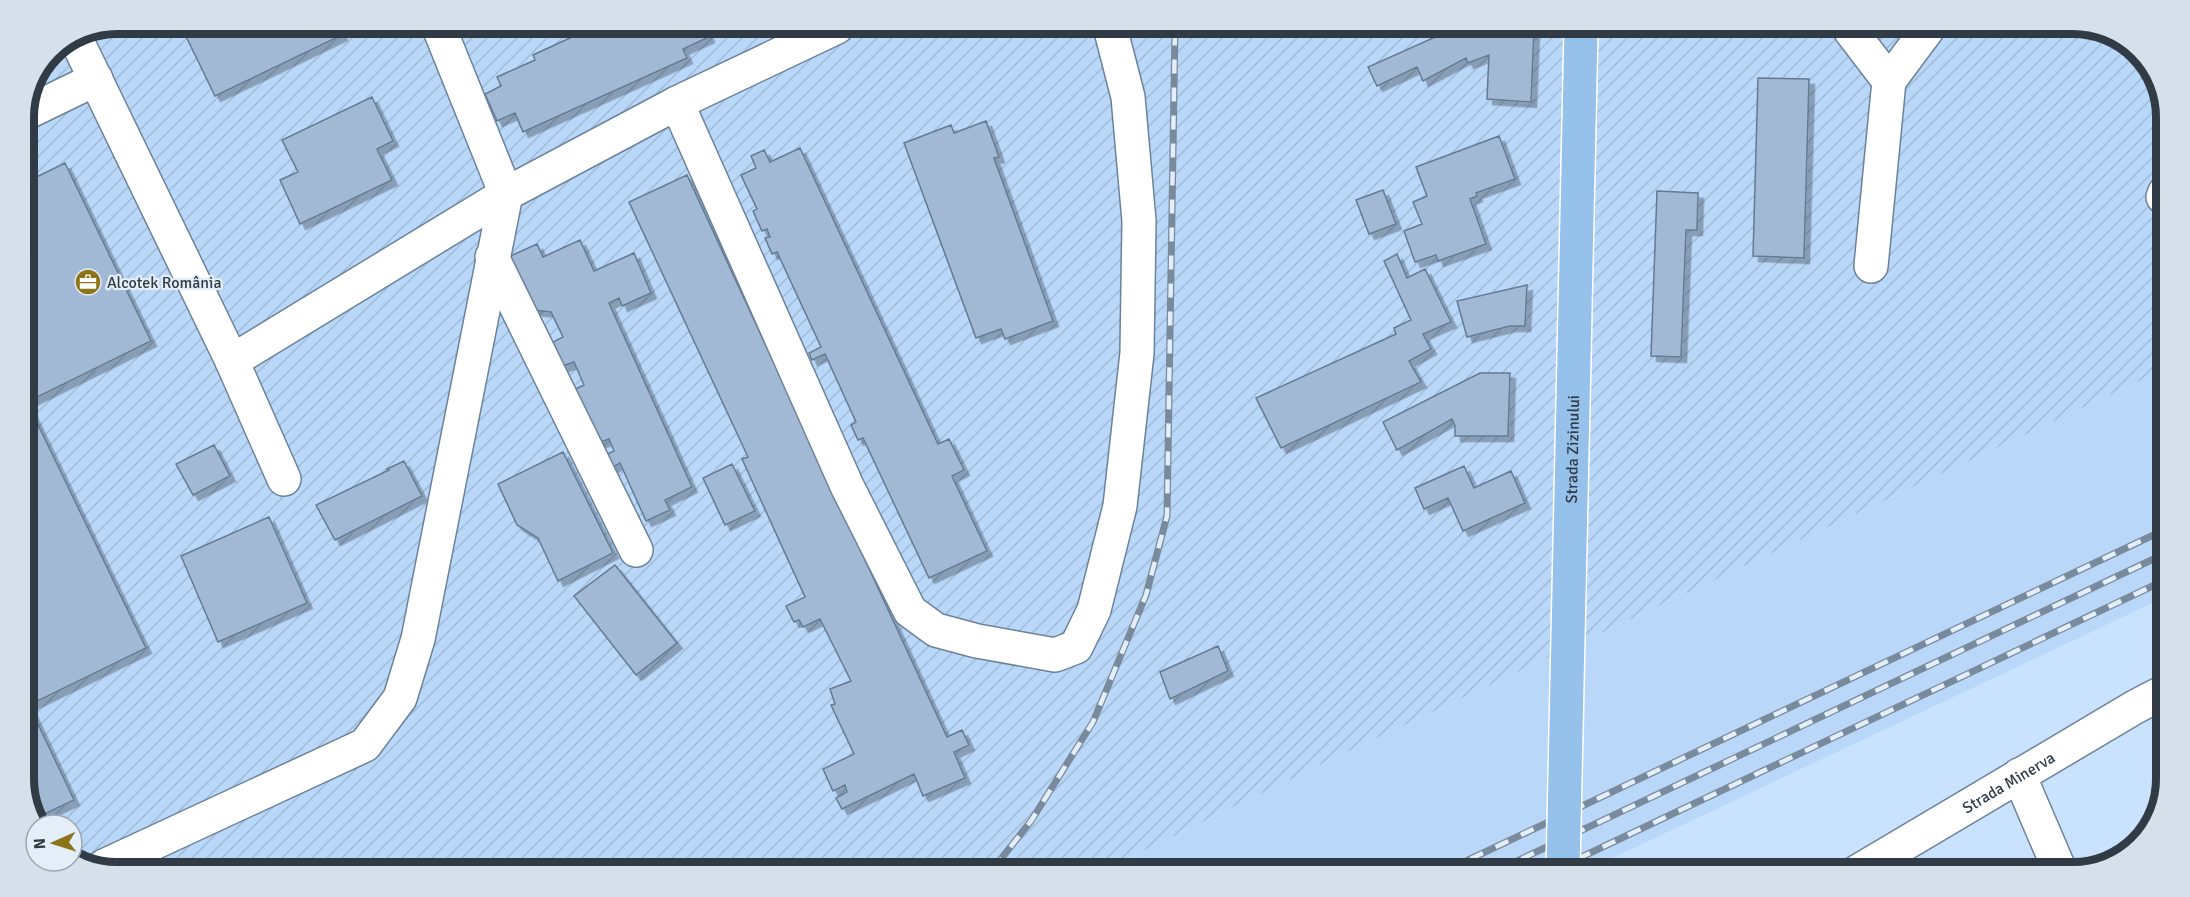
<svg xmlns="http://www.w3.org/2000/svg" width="2190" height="897" viewBox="0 0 2190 897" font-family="Signika,sans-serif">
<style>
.built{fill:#b9d8f9}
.industrial{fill:url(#industrial-furrows)}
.building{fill:#a1b9d4;stroke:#637a93;stroke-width:1.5;filter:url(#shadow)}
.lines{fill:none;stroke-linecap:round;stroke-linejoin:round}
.minor-casing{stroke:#6b829a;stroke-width:36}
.minor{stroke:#fff;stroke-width:33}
.rail-casing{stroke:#798a9c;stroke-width:7}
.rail{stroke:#e4eef9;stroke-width:4.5;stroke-dasharray:14;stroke-linecap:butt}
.major-bridge-casing{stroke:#fff;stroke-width:36;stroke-linecap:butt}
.major-bridge{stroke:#95c1eb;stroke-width:33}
.labels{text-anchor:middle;stroke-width:4.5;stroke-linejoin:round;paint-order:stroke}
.poi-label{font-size:16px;fill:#313b45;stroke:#e4eef9;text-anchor:start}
.street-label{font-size:16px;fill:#313b45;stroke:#e4eef9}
.rim{fill:none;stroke:#313b45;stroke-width:8}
</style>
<defs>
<pattern id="industrial-furrows" width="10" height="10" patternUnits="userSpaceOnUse" patternTransform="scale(1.5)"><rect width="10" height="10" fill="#b9d8f9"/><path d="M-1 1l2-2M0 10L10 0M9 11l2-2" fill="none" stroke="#a0bad7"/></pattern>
<filter id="shadow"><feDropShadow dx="5.5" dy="5.5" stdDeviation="0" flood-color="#0004"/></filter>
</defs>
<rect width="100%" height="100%" fill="#c9e3fe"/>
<path class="built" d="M 2163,370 L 2161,599 L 1585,871 L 1104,870 L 1332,759 Z"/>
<path class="industrial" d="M 117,24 L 2108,31 L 2147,61 L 2166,112 L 2163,370 L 1332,759 L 1104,870 L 82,866 L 72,858 L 72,825 L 39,825 L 24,786 L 24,112 L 52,51 Z"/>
<path class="building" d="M 180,24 L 337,25 L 342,35 L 215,96 Z
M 596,26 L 705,26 L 709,37 L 683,49 L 687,58 L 523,132 L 515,113 L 497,121 L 485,94 L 501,86 L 497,77 L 535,60 L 533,55 Z
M 1453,29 L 1534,29 L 1531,102 L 1487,99 L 1489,55 L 1468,63 L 1466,58 L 1423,81 L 1417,67 L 1377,86 L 1368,67 Z
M 1758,78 L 1809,79 L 1804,258 L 1753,256 Z
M 372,97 L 393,141 L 377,149 L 392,180 L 300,224 L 280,180 L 298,172 L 282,140 Z
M 986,121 L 999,157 L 994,158 L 1053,321 L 1005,339 L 1001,329 L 976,338 L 904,143 L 951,125 L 954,133 Z
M 1499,136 L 1515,179 L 1476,193 L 1477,196 L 1470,199 L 1486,244 L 1438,261 L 1436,255 L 1415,262 L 1404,231 L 1422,224 L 1413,202 L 1427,196 L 1416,167 Z
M 800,148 L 938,444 L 949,439 L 964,470 L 952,476 L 987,551 L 929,578 L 863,438 L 858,440 L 851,425 L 856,422 L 825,354 L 812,360 L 809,353 L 821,347 L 777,252 L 772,254 L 765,238 L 770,237 L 767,229 L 762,231 L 753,211 L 757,209 L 741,175 L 756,168 L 751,156 L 764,150 L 770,162 Z
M 65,163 L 151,341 L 27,402 L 146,648 L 29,705 L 74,800 L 36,818 L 24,786 L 24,183 Z
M 687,175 L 947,737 L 962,730 L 969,745 L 954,752 L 965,778 L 923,796 L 914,774 L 842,809 L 836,798 L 847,792 L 845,785 L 833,791 L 823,769 L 854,754 L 831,705 L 835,704 L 830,689 L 851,681 L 820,619 L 803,627 L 799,620 L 794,622 L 786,606 L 805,597 L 742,459 L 748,457 L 629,202 Z
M 1383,190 L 1396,224 L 1369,234 L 1356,200 Z
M 1657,191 L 1698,193 L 1697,230 L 1686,230 L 1681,357 L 1651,356 Z
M 580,240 L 594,271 L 634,253 L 651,293 L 622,306 L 619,298 L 609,303 L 692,487 L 665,500 L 670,510 L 646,521 L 620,463 L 609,469 L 603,456 L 614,451 L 609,439 L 598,443 L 573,390 L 584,385 L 574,362 L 563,366 L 553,342 L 563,337 L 551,312 L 533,310 L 508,257 L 537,244 L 543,257 Z
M 1397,254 L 1407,278 L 1425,269 L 1451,322 L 1423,334 L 1431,349 L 1409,361 L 1421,382 L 1281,448 L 1256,398 L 1396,334 L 1394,328 L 1411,320 L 1384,261 Z
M 1527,285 L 1525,326 L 1510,326 L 1467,337 L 1457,301 Z
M 1480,373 L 1510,373 L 1508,436 L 1455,436 L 1455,426 L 1452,419 L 1397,450 L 1383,422 Z
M 214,445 L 230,476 L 193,495 L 176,464 Z
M 563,452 L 613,553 L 558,581 L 538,538 L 517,525 L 498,484 Z
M 404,461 L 422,496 L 335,540 L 316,505 L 389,470 L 387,469 Z
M 732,464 L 755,511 L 725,525 L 703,478 Z
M 1464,466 L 1474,488 L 1511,471 L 1525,503 L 1463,531 L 1448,498 L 1424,509 L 1415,488 Z
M 269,517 L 307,603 L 218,642 L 181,556 Z
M 615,565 L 677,643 L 636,675 L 574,596 Z
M 1218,646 L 1228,671 L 1170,699 L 1160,672 Z"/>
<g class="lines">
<defs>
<g id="minor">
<path d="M 438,25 L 506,194 L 677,103 L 837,27"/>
<path d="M 1850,30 L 1889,81"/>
<path d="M 77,41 L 232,361 L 284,479"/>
<path d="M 677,103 L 847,486 L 910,611 L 936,630 L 977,641 L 1055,655 L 1076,647 L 1094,610 L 1120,506 L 1137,353 L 1139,221 L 1128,97 L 1110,27"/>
<path d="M 24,114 L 96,79"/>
<path d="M 2163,197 L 2165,192"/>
<path d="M 492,257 L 636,550"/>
<path d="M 1871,266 L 1889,81 L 1927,30"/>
<path d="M 232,361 L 506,194"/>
<path d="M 2019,775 L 2061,873"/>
<path d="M 104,866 L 365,745 L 400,698 L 418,639 L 506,194"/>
<path id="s1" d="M 1857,872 L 2135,707 L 2160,694"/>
</g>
</defs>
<use href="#minor" class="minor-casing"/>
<use href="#minor" class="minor"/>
<defs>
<path id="rail" d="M 993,869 L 1031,821 L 1093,722 L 1146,595 L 1167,516 L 1175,28
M 1445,871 L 2162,531
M 1496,871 L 2162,555
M 1552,871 L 2161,582"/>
</defs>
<use href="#rail" class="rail-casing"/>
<use href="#rail" class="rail"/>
<defs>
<g id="major-bridge">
<path id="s2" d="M 1563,871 L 1581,29"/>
</g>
</defs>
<use href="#major-bridge" class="major-bridge-casing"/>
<use href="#major-bridge" class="major-bridge"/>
</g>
<defs>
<symbol id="office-disc" viewBox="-11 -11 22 22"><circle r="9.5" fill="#8c7418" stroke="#e4eef9"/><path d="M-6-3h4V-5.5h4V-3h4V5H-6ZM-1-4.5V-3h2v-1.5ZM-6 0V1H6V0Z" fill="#fff"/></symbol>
</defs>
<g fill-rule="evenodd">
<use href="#office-disc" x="73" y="267" width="30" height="30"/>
</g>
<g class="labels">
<g class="poi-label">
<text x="107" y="288">Alcotek România</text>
</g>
<g class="street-label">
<text dy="6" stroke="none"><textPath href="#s2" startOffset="422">Strada Zizinului</textPath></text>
<text dy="6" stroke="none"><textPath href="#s1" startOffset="176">Strada Minerva</textPath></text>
</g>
</g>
<path d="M0 0H2190V897H0ZM117 34H2073A83 83 0 0 1 2156 117V779A83 83 0 0 1 2073 862H117A83 83 0 0 1 34 779V117A83 83 0 0 1 117 34Z" fill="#d6e0eb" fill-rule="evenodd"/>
<path class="rim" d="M117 34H2073A83 83 0 0 1 2156 117V779A83 83 0 0 1 2073 862H117A83 83 0 0 1 34 779V117A83 83 0 0 1 117 34Z"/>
<g transform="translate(54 843) rotate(267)"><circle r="28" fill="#e4eef9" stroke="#9ca6b1" stroke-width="1.5"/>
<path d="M0-4.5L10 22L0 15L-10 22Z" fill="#8c7418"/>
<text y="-9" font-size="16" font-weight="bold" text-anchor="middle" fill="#313b45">N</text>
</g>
</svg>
